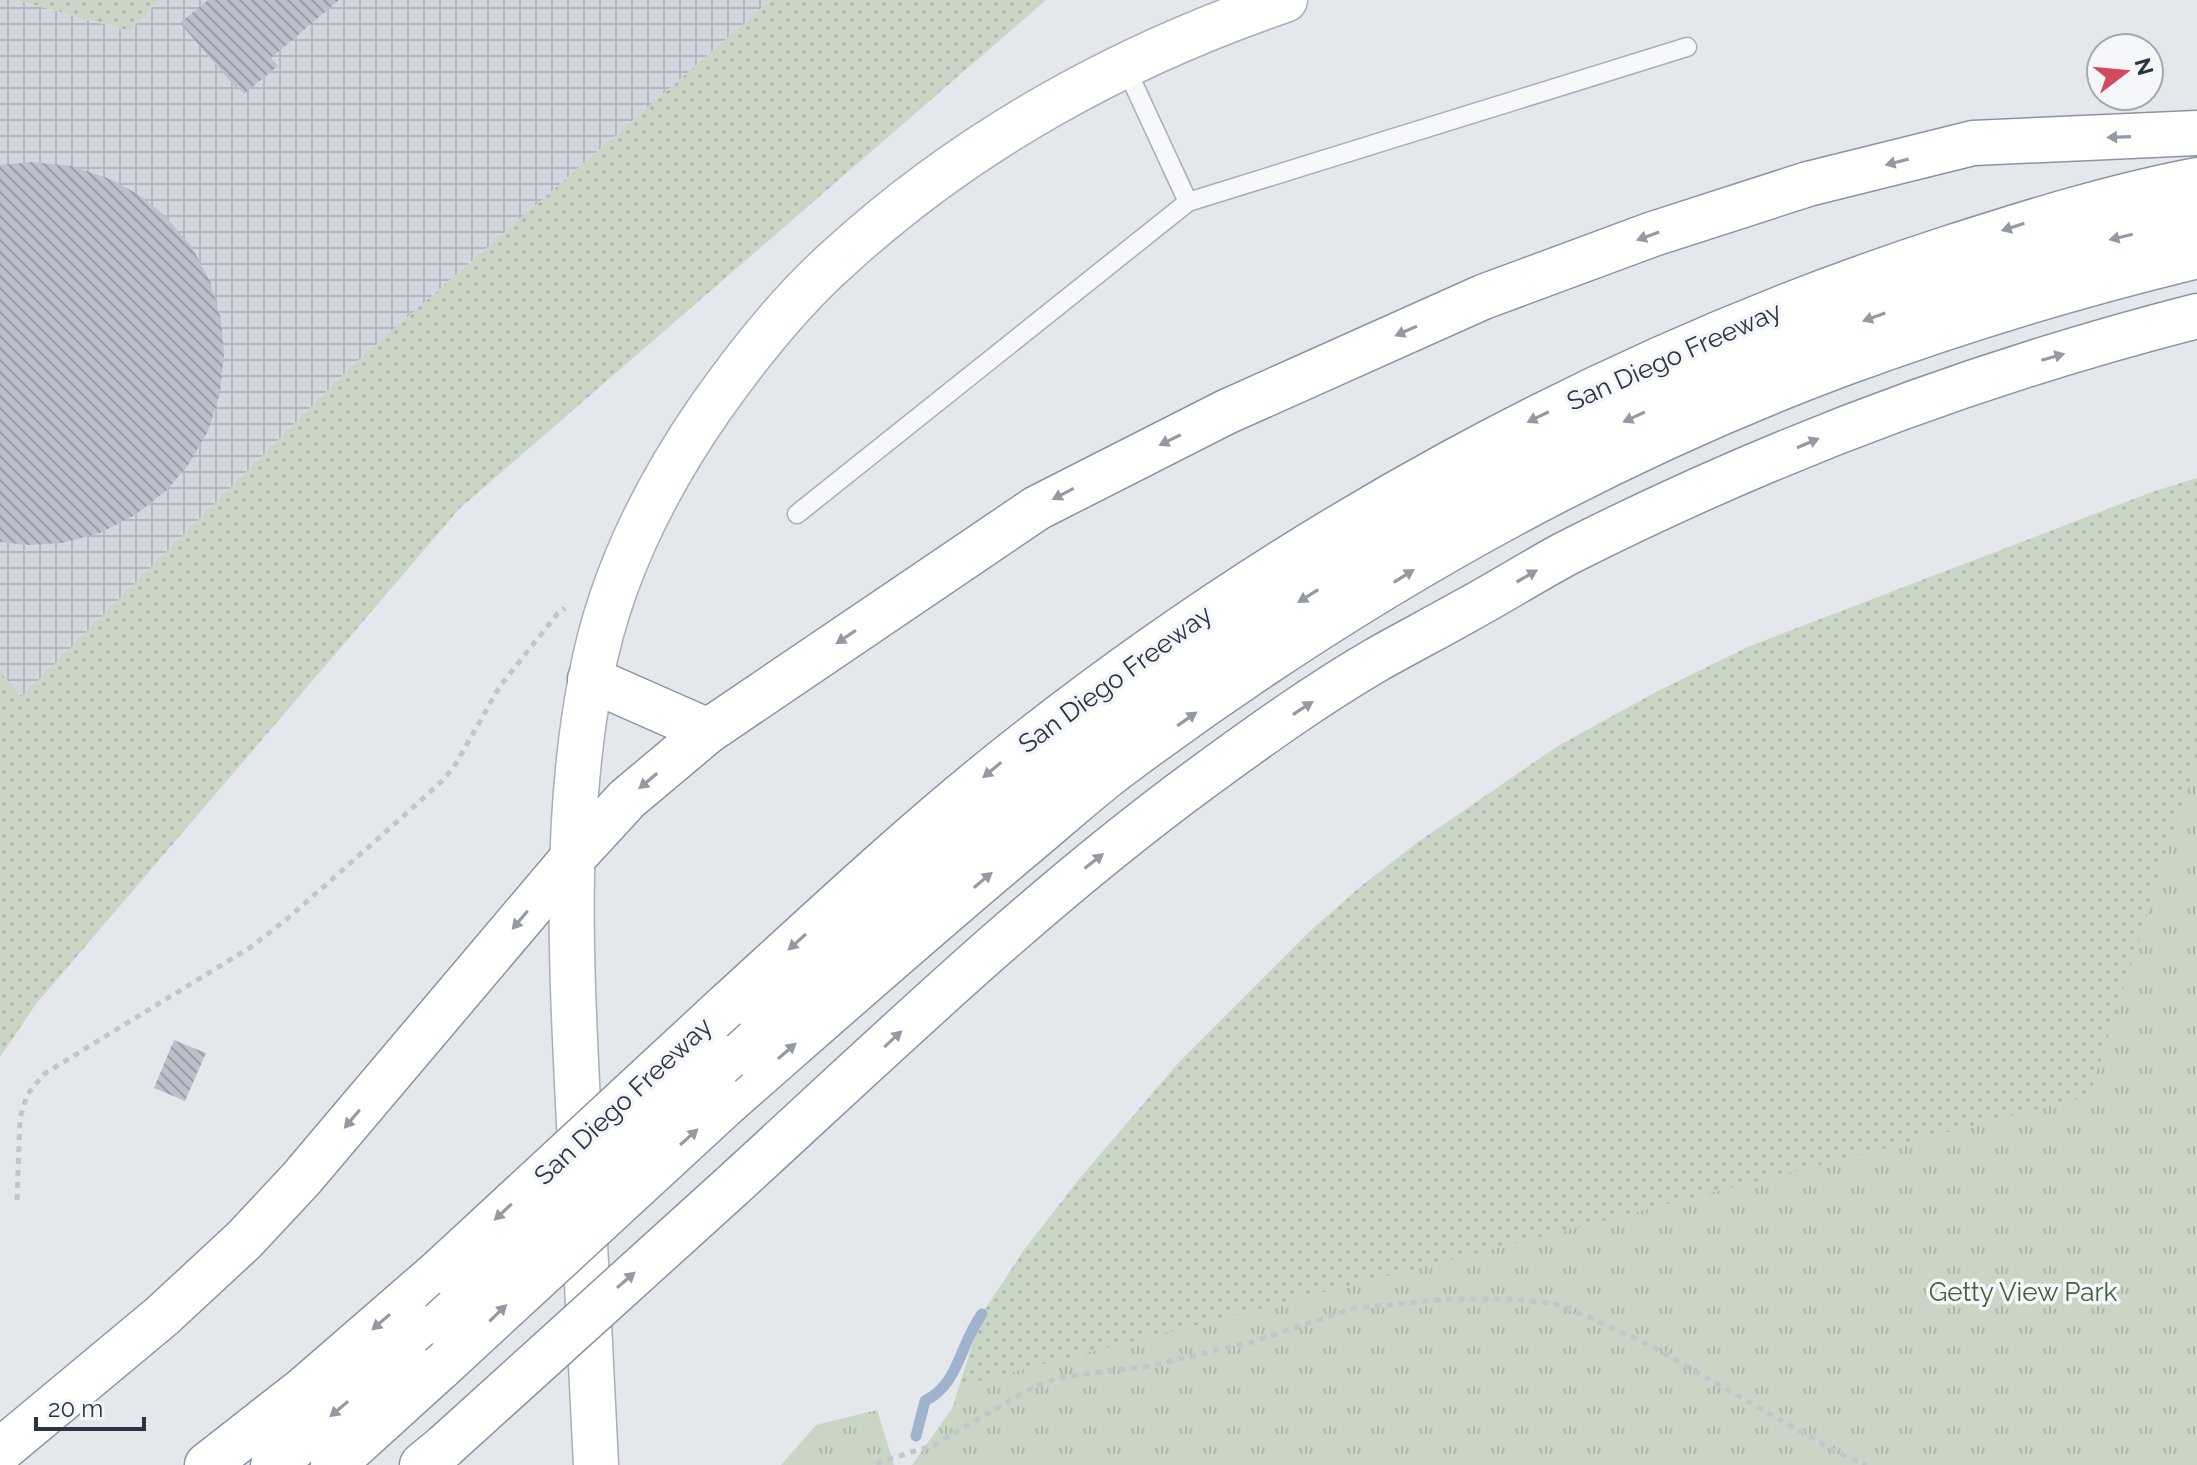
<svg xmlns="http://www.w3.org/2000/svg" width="2197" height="1465" viewBox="0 0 2197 1465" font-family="Raleway,sans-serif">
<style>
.industrial{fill:url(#industrial-grid)}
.grass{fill:url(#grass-dots)}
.park{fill:url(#park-tufts)}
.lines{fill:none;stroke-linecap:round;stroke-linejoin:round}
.stream{stroke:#9fb4cc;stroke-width:11}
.building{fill:url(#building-back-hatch)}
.lane-casing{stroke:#a9aeb7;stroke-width:21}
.secondary-casing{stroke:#a9aeb7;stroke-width:47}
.highway-casing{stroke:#8b94a3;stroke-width:47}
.path{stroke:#c2c5cb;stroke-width:5;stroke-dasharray:6 6;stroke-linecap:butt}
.lane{stroke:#f7f8fa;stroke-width:18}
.secondary{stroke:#fff;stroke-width:44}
.highway{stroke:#fff;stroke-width:44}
.highway-bridge-casing{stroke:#8b94a3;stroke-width:47;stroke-linecap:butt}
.highway-bridge{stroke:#fff;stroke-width:44}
.oneway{fill:#959aa2}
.labels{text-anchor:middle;stroke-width:7;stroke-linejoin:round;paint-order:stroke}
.street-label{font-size:26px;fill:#2b3445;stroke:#f4f6f9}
.park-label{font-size:26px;fill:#3f6138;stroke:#f4f6f9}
</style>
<defs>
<pattern id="industrial-grid" width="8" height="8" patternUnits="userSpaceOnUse" patternTransform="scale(2)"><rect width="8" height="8" fill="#d2d6de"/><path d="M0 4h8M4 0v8" fill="none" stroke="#b4b8c0"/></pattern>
<pattern id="grass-dots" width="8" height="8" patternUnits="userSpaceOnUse" patternTransform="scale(2)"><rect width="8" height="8" fill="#c9d6c5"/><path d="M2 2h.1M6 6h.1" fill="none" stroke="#adb8ab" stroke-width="1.8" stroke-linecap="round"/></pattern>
<pattern id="park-tufts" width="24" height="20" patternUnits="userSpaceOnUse" patternTransform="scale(2)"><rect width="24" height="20" fill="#c9d6c5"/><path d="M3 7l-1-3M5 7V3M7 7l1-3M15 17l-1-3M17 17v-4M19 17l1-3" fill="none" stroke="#adb8ab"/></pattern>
<pattern id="building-back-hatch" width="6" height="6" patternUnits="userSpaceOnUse" patternTransform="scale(2)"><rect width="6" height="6" fill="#bbc0ca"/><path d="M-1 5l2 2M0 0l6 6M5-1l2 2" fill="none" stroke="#989da6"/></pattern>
</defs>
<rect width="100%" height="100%" fill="#e4e7ec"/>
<path class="industrial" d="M 0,0 L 16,0 L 129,31 L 159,0 L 771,0 L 356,362 L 21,698 L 0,671 Z"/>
<path class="grass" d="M 16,0 L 159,0 L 130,31 Z
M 771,0 L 1046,0 L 459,509 L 36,1004 L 0,1057 L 0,671 L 21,697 L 356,362 Z
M 2197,478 L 2197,1465 L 934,1465 L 982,1314 L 1024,1250 L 1080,1178 L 1180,1061 L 1308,933 L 1360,887 L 1418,842 L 1558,746 L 1658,691 L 1750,646 L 2152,492 Z"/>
<path class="park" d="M 2197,760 L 2197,1465 L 912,1465 L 970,1383 L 2089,1096 Z
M 877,1410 L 894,1465 L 781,1465 L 816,1425 Z"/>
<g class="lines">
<path class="stream" d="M 916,1436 L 925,1401 C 960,1383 959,1345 982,1314"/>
</g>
<path class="building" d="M 208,0 L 339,0 L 271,58 L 278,66 L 244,94 L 238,86 L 236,88 L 180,23 Z
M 32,162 L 71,166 L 110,179 L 139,195 L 165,216 L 191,246 L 210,281 L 221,320 L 224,353 L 220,393 L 208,431 L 188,465 L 167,490 L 135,515 L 100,533 L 62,543 L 29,545 L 0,542 L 0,165 Z
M 174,1040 L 206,1053 L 185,1101 L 154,1088 Z"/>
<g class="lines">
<defs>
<path id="lane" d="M 1188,202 L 1687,47
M 797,514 L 1188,202 L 1125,66"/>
<path id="secondary" d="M 596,1465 C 590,1344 584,1224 578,1103 C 571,960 564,819 591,678 C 609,579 654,489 711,407 C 749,353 791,300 841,256 C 968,140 1123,55 1285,0"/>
<path id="highway" d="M 590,679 L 708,731
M 725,1007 C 816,924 906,839 1002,762 C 1283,537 1606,359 1949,248 C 2030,222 2113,196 2197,180
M 727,1058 L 884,915 L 1062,763 L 1166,686 L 1382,549 L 1567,448 L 1750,362 L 1966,284 L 2092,244 L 2197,220
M 728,1102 C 825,1017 922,931 1021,848 C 1054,821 1086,791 1121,765 C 1341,601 1584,460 1842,364 C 1958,321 2077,285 2197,256
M 732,1186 C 885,1046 1035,900 1203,777 C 1259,736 1316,695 1376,660 C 1406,643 1437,627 1467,610 C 1500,592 1532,572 1565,554 C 1766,452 1978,372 2197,316
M 0,1451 L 162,1316 L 244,1240 L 301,1179 L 570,861 L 627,799 L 708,731 L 1037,508 L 1226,412 L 1483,297 L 1653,234 L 1808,184 L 1973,143 L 2197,133
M 207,1465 L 304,1389 L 440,1271
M 273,1465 L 441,1323
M 333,1465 L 441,1367
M 422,1465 L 445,1446"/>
</defs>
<use href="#lane" class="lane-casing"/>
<use href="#secondary" class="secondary-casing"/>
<use href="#highway" class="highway-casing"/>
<path class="path" d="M 17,1200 L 20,1118 L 27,1095 L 44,1074 L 251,947 L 287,919 L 399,820 L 442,781 L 454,767 L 500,686 L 558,613 L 565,608
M 877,1465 L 880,1462 L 934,1445 L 1033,1387 L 1062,1377 L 1149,1366 L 1252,1342 L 1354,1308 L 1450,1299 L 1515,1299 L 1555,1304 L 1589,1317 L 1653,1347 L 1838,1453 L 1866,1465"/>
<use href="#lane" class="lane"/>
<use href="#secondary" class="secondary"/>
<use href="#highway" class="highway"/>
<defs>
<path id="highway-bridge" d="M 440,1271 L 725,1007
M 441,1323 L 727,1058
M 441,1367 L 728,1102
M 445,1446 L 732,1186"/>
</defs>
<use href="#highway-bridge" class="highway-bridge-casing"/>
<use href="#highway-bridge" class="highway-bridge"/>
</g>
<defs><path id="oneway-solid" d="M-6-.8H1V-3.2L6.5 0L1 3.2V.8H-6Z" transform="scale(2)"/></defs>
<g class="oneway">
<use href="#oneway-solid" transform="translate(2119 137) rotate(178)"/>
<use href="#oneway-solid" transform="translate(1897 162) rotate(166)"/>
<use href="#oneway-solid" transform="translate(2013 227) rotate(162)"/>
<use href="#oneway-solid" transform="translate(1648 236) rotate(160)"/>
<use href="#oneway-solid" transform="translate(2121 237) rotate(167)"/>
<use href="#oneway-solid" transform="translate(1874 317) rotate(160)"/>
<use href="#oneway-solid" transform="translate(1406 331) rotate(156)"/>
<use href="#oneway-solid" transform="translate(2053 357) rotate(-16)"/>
<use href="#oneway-solid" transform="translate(1538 417) rotate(154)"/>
<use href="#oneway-solid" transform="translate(1634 417) rotate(155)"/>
<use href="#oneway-solid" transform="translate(1170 440) rotate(154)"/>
<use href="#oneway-solid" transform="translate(1808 443) rotate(-23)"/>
<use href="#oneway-solid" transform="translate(1063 494) rotate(152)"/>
<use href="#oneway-solid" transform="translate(1404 576) rotate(-32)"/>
<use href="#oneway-solid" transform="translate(1527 576) rotate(-30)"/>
<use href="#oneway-solid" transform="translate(1308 596) rotate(148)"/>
<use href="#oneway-solid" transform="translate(846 637) rotate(146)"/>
<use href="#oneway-solid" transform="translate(1303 708) rotate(-33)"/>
<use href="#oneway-solid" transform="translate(1187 719) rotate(-35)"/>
<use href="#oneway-solid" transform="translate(992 770) rotate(140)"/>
<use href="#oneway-solid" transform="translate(648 781) rotate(140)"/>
<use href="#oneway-solid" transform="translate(1094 861) rotate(-38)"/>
<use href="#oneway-solid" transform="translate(983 880) rotate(-40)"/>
<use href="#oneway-solid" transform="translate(520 920) rotate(130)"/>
<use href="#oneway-solid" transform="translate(797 942) rotate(138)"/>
<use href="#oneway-solid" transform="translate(893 1039) rotate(-43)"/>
<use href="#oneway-solid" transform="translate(787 1051) rotate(-41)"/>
<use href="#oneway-solid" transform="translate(352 1119) rotate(130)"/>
<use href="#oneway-solid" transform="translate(689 1137) rotate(-42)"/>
<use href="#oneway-solid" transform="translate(503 1212) rotate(137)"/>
<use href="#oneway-solid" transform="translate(626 1280) rotate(-41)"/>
<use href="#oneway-solid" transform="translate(498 1313) rotate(-44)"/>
<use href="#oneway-solid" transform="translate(381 1322) rotate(139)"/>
<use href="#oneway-solid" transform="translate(339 1409) rotate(140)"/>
</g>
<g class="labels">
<g class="street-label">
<text transform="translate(1674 356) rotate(-24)" y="9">San Diego Freeway</text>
<text transform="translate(1115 679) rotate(-36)" y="9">San Diego Freeway</text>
<text transform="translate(623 1101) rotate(-43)" y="9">San Diego Freeway</text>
</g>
<g class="park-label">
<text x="2023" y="1301">Getty View Park</text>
</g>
</g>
<g transform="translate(2125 72) rotate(74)"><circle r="38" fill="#f4f6f9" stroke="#a4a8b1" stroke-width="2"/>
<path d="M0-6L14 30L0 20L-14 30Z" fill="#d1495b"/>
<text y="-12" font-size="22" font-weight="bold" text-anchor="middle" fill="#2b3445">N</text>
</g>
<path d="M36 1417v12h108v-12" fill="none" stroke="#2b3445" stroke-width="4"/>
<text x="48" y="1417" font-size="24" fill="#2b3445" stroke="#f4f6f9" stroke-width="6" paint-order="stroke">20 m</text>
</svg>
